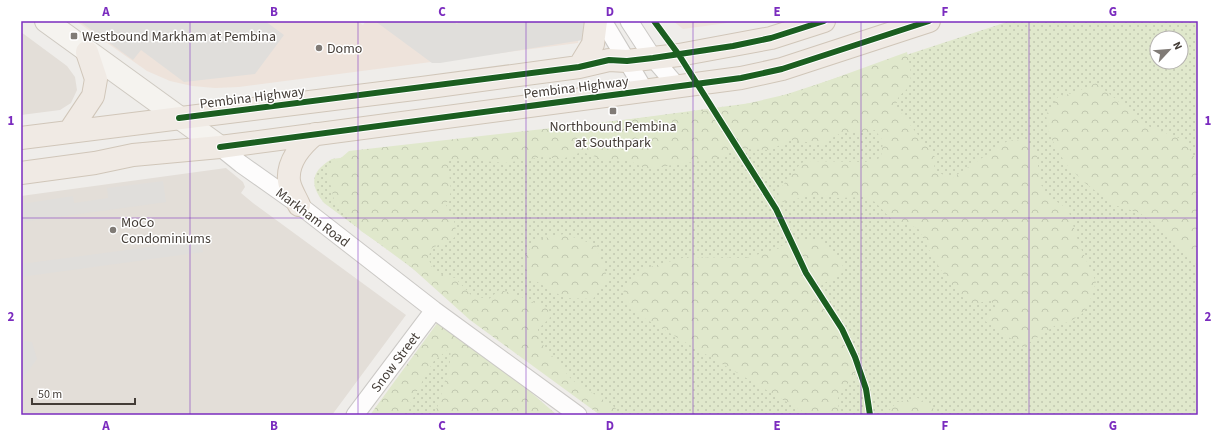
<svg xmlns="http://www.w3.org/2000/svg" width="1219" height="436" viewBox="0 0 1219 436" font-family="'Source Sans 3',sans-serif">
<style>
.residential{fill:#e3ded8}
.commercial{fill:#eee3db}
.grass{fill:url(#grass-dots);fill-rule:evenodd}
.forest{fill:url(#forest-crowns)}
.parking{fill:#e0dedb}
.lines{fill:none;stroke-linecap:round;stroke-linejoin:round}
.street-casing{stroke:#cbc9c6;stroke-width:19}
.secondary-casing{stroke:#cec9c1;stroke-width:24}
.primary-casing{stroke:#d0c6b9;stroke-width:24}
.street{stroke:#fdfcfc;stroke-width:17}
.secondary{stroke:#f5f3ef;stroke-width:22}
.primary{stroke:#f0eae4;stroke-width:22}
.cycleway-casing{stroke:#fff;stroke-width:8}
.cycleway{stroke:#1b5e20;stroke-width:6}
.grid{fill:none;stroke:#7b2cbf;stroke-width:1;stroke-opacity:0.55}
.poi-dot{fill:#807b76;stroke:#fff;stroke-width:1.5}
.labels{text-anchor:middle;stroke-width:3;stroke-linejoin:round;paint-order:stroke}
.poi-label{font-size:14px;fill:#443d37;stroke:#fff;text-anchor:start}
.street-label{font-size:14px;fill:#443d37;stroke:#fff}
.neatline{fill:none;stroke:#7b2cbf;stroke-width:1.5}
.grid-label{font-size:13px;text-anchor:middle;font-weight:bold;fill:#7b2cbf}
</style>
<defs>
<pattern id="grass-dots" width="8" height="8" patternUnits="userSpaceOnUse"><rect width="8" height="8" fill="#e0e8cc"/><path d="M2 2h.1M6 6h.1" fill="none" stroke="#c1c8b0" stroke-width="1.8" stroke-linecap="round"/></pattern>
<pattern id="forest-crowns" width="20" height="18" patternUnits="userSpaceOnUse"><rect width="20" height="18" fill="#e0e8cc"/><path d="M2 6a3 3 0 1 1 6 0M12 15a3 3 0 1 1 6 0" fill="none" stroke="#c1c8b0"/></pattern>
</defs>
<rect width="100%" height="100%" fill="#efedea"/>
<path class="residential" d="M 21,32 L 67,66 L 75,77 L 77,90 L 71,103 L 60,110 L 21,115 Z
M 226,168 L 243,182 L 245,187 L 241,193 L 253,203 L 406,315 L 332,415 L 26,415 L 21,411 L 21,196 Z"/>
<path class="commercial" d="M 76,21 L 357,21 L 363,25 L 366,21 L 580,21 L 578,43 L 239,87 L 215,88 L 192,86 L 170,81 L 147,71 Z
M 673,21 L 741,21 L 683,29 Z"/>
<path class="grass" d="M 1010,21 L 1198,21 L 1198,415 L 611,415 L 324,203 C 309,184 311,171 332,159 L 766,101 ZM 1157,38 L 1181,38 L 1181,62 L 1157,62 Z
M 439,339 L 542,415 L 383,415 Z"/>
<path class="forest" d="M 907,52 C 909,62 913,75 909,85 C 903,98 897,90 896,110 L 901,113 L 935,157 L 934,171 L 952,178 L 1009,140 L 1023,141 L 1037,155 L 1039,175 L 1045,194 L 1068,209 L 1079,244 L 1096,282 L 1090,301 L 1082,314 L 1069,322 L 1056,325 L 1023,347 L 985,321 L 996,307 L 990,300 L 971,305 C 947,284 932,257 918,228 L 893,221 L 875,202 L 863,197 L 838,198 L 815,195 L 777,203 L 779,190 L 801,163 L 808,161 L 865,162 L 881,157 L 883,141 L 875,130 L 864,133 L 841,133 L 821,144 L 791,140 L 770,150 L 741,149 L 713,159 L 646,169 L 630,161 L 604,160 L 582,152 L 562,159 L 543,157 L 505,163 L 462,159 L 448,161 L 451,192 L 446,205 C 452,215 459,227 454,238 L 432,248 L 428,258 L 435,273 L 455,278 L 472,296 L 489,299 L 499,290 C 516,293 530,302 547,307 L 550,318 L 538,329 L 539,340 L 572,380 L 613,406 L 623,415 L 600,415 L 470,320 L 402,259 L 361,231 L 335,204 L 327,170 L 349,151 L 728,108 L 797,92 Z
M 1096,83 L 1150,127 L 1184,140 L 1198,163 L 1198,266 L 1183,249 L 1140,213 L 1114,205 L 1085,183 L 1065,163 L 1049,134 L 1046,115 L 1058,97 L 1076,92 Z
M 564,234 L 596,245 L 608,279 L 593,299 L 565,298 L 547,288 L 531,278 L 522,261 L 536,240 Z
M 792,240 L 823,241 L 843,266 L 841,275 L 822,284 L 815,298 L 836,311 L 845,328 L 849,351 L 857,370 L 838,398 L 839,415 L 809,415 L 632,311 L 622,300 L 624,290 L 646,268 L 686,257 L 746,258 L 776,249 Z
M 438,322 L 519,382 L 557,415 L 433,415 C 439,406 440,398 443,388 C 447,372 452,365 450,348 L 433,362 L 404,415 L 370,415 Z
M 918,398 L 931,406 L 939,415 L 885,415 L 897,402 Z"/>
<path class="parking" d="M 79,21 L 265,21 L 284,35 L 255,74 L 184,82 L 141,50 L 133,60 Z
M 375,21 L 453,21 L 457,24 L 459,21 L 590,21 L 583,40 L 440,63 L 432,63 Z
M 163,181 L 166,202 L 21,222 L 21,204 L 73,196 L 74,203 L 108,198 L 107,188 Z
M 202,240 L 203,252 L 21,277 L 21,264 Z
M 21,340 L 32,342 L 37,359 L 21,381 Z"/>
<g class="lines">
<defs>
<path id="street" d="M 603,21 L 645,91
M 629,21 L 653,58 L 677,86
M 220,147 L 241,164 L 299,205 L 434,310 L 578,415
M 355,415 L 434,310"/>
<path id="secondary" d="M 46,21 L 220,147"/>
<path id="primary" d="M 579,67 L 593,44 L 596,21
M 69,132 L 93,96 L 96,79 L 87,52
M 21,138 L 422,88 L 579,67 L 609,60 L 627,61 L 679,55 L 771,38 L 824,21
M 21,173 L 95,163 L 133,155 L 220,147 L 741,78 L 782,69 L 929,21
M 299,205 C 296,198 290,189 289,181 C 287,162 301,145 315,134"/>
</defs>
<use href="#street" class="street-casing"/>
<use href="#secondary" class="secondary-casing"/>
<use href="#primary" class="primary-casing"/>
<use href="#street" class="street"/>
<use href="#secondary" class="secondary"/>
<use href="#primary" class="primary"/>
<defs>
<path id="cycleway" d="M 654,21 L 679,55 L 776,209 L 806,273 L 842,329 L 855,357 L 866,389 L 870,415
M 179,118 L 579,67 L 609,60 L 627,61 L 653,58 L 733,46 L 771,38 L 824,21
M 220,147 L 741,78 L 782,69 L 929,21"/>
</defs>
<use href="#cycleway" class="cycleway-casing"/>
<use href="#cycleway" class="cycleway"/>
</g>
<path class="grid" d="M 190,21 L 190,415M 358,21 L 358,415M 526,21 L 526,415M 693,21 L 693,415M 861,21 L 861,415M 1029,21 L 1029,415M 21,218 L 1198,218"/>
<g class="poi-dot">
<rect x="70" y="32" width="8" height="8" rx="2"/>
<circle cx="319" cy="48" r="4"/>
<rect x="609" y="107" width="8" height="8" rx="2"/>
<circle cx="113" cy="230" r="4"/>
</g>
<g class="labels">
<g class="poi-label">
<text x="82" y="41">Westbound Markham at Pembina</text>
<text x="327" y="53">Domo</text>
<text x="613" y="131" text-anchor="middle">Northbound Pembina<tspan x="613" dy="16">at Southpark</tspan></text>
<text x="121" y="227">MoCo<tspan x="121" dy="16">Condominiums</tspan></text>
</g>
<g class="street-label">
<text transform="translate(576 87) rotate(-7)" y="5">Pembina Highway</text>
<text transform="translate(252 97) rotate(-7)" y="5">Pembina Highway</text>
<text transform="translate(313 217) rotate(37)" y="5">Markham Road</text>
<text transform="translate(395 362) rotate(-53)" y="5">Snow Street</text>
</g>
</g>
<rect width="1219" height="436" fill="none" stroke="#ffffff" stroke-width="44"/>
<g transform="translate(1169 50) rotate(64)"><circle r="19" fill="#ffffff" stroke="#b4b1af"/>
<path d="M0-3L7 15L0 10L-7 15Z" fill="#807b76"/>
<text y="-6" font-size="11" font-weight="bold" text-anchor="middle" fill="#443d37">N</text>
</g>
<path d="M32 398v6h103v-6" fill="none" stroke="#443d37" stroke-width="2"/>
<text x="38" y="398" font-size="12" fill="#443d37" stroke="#ffffff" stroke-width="3" paint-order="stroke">50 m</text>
<rect x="22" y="22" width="1175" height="392" class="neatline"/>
<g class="grid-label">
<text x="106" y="16">A</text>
<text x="274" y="16">B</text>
<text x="442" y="16">C</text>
<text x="610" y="16">D</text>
<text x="777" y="16">E</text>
<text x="945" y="16">F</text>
<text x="1113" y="16">G</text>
<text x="11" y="125">1</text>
<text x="1208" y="125">1</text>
<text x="11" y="321">2</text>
<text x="1208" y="321">2</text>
<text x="106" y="430">A</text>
<text x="274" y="430">B</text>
<text x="442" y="430">C</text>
<text x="610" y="430">D</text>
<text x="777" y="430">E</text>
<text x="945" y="430">F</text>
<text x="1113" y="430">G</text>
</g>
</svg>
